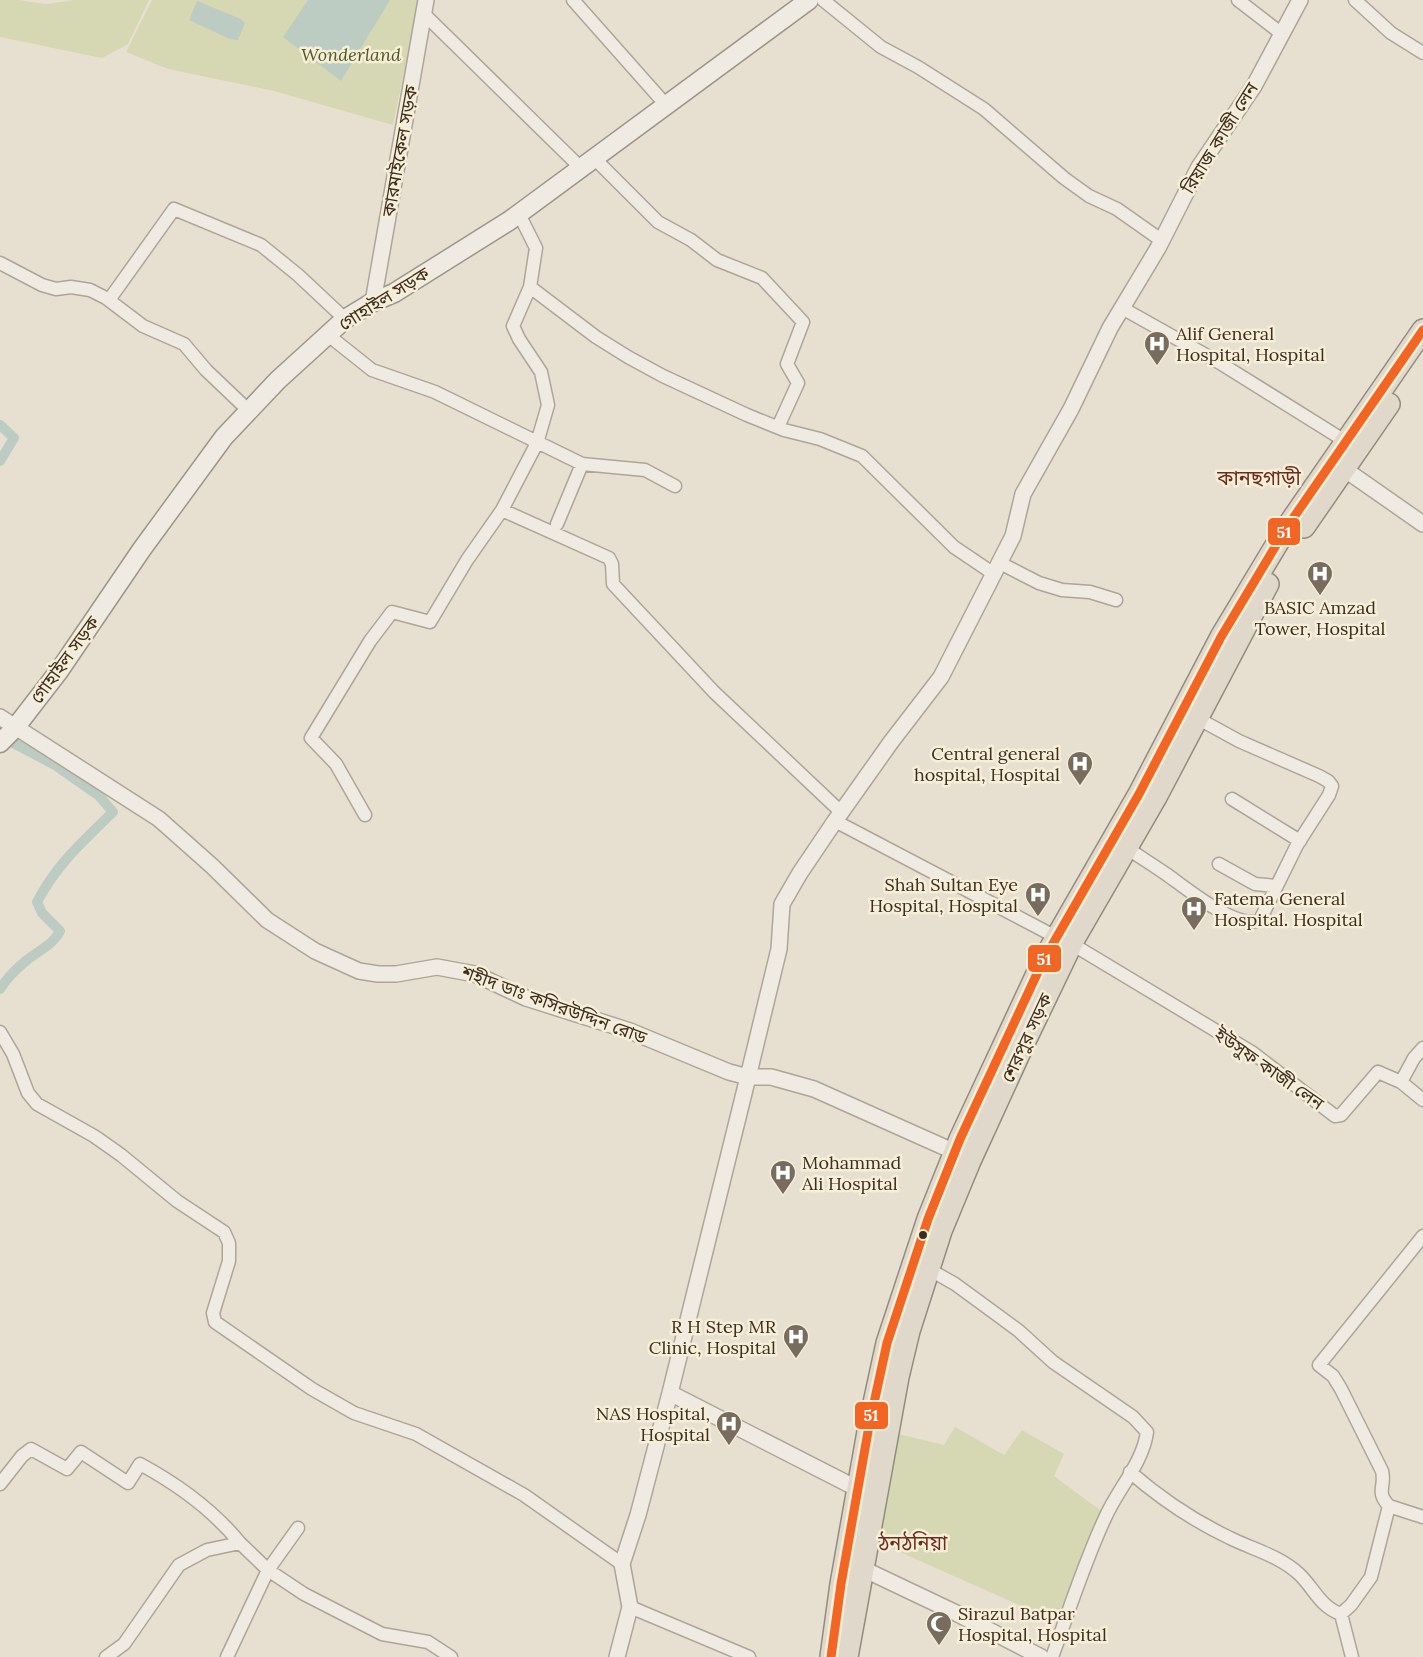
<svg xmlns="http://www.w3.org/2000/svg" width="1423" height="1657" viewBox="0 0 1423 1657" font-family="Lora,'Noto Sans Bengali',serif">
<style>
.green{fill:#d6d7b3}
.water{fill:#bcccc2}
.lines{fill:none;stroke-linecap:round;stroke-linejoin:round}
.canal{stroke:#bcccc2;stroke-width:10}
.minor-casing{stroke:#ada599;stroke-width:15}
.tertiary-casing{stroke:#ada599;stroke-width:18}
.secondary-casing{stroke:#9c958a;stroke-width:21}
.trunk-casing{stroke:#928b80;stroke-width:24}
.minor{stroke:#efebe3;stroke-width:12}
.tertiary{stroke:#efebe3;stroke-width:15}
.secondary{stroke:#efebe3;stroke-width:18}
.trunk{stroke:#e0d9cb;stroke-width:21}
.bus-1-casing{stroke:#f7eed8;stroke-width:14}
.bus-1{stroke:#f26522;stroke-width:9}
.bus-dot{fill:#3d2e20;stroke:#f7eed8;stroke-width:2}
.labels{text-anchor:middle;stroke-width:5;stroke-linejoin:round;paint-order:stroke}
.park-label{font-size:18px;font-style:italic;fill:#4d5a26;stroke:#f7eed8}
.street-label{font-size:18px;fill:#3d2e20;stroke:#f7eed8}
.poi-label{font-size:18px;fill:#3d2e20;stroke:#f7eed8;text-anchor:start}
.neighbourhood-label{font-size:20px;fill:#6b2e1e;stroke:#f7eed8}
.line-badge{stroke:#f7eed8;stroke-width:2}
.badge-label{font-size:16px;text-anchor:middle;font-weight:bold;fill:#fff}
</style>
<rect width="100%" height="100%" fill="#e7e0d1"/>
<path class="green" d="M 0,0 L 17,0 L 46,4 L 75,0 L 149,0 L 128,44 L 102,58 L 0,37 Z
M 152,0 L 419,0 L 393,125 L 274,91 L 168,69 L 126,52 Z
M 955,1427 L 1004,1455 L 1022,1430 L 1064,1454 L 1054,1476 L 1104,1513 L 1062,1624 L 875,1541 L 894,1433 L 944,1445 Z"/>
<path class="water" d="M 308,0 L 390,0 L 341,81 L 283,37 Z
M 197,1 L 241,19 L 245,23 L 238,40 L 230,39 L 189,20 Z"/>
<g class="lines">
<path class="canal" d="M 0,425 L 14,438 L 0,461
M 0,989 C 7,978 17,968 27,960 C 39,950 53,945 60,931 L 42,913 L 37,902 C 57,864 82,842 113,812 L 99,796 L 55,765 L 0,736"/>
<defs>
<path id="minor" d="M 573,0 L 666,105
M 823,0 L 881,47 L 918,67 L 984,109 L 1064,178 L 1089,196 L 1117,209 L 1161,240
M 1238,0 L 1282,34
M 1355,0 L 1391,33 L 1423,53
M 423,13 L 581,168
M 594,158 L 658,222 L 691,240 L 717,260 L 762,278 L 803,322 L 787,364 L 798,383 L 778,427
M 519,214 L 536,248 L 530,287 L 596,337 L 628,357 L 663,376 L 747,415 L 784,430 L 820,439 L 862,456 L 954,547 L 994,574
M 0,263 L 42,285 L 56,289 L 71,287 L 90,290 L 106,298 L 143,326 L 184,344 L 206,370 L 249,411
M 109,300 L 174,209 L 261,245 L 298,275 L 345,319
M 1122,308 L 1220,363 L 1345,441
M 328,335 L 372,370 L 435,392 L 582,464 L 645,470 L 675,486
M 502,510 L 609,558 L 612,564 L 613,584 L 714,692 L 841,812
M 557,524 L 582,464
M 1000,563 L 1039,583 L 1062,590 L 1090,592 L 1116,600
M 1232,799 L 1300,841
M 365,815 L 336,764 L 311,738 L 370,641 L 392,612 L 430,622 L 467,560 L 502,510 L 537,443 L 548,405 L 541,372 L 519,339 L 513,326 L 530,287
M 835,821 L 1056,937
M 1127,848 C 1140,857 1153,865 1166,874 C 1185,887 1237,931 1260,920 L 1297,845 L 1329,795 L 1332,786 L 1328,781 L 1319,776 L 1239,741 L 1197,718
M 1219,864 L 1255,884 L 1276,886
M 1072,944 L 1253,1053 L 1335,1116 L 1341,1115 L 1378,1072 L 1401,1082 L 1423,1100
M 0,1032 L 13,1054 L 28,1093 L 37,1104 L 94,1136 L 121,1155 L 177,1201 L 224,1232 L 229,1243 L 229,1261 L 213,1313 L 215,1322 L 312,1389 L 354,1413 L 416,1434 L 524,1495 L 622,1564
M 1401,1082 L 1414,1058 L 1423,1048
M 925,1267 L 955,1284 L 996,1314 L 1019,1331 L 1053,1362 L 1133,1417 L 1147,1432 C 1143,1463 1117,1490 1105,1518 C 1084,1563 1069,1611 1052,1657
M 1130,1472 C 1160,1498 1194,1521 1230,1538 C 1252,1549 1280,1556 1299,1574 C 1314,1588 1320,1607 1341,1614 L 1351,1605 L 1371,1577 L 1389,1506 C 1375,1491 1386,1487 1382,1471 L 1341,1389 L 1333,1376 L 1319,1365 L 1423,1236
M 0,1484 L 22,1456 L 31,1449 L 67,1469 L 81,1452 L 128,1483 L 140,1464 C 177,1484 213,1510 240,1543
M 1389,1506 L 1423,1517
M 630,1607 L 749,1657
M 1341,1614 L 1352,1657
M 106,1657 L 124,1644 L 179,1565 L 207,1550 L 240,1543 L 268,1570 L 304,1594 L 382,1634 L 428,1642 L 451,1657
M 227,1657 L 268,1570 L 298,1528"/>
<path id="tertiary" d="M 373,302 L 426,0
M 1337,464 L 1423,524
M 0,717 L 159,819 L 212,866 L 267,920 L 315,951 L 359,971 L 378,974 L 396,974 L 437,967 L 475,974 L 526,998 L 630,1031 L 729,1072 L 748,1077 L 771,1077 L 814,1089 L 955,1152
M 670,1393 L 858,1489
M 855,1565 L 956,1613 L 1041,1657
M 617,1657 L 630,1607 L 622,1564 L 638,1515 L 670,1393 L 748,1077 L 779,949 L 782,904 L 800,873 L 835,821 L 891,742 L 941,677 L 1013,536 L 1023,494 L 1071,409 L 1110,328 L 1158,248 L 1199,167 L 1254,86 L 1300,0"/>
<path id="secondary" d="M 0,743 L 15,728 L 59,671 L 142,549 L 224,437 L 278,380 L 345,319 L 373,302 L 394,293 L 509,221 L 809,0"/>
<path id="trunk" d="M 1304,527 L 1389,404
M 831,1657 L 841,1584 L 869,1426 L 887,1343 L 928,1219 L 960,1139 L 1043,961 L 1139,794 L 1221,637 L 1287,527 L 1423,330
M 847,1657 L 898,1377 L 909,1331 L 941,1231 L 970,1161 L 1025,1041 L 1074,939 L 1156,797 L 1268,584"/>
</defs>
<use href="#minor" class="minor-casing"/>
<use href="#tertiary" class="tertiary-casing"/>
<use href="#secondary" class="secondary-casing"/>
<use href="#trunk" class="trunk-casing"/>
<use href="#minor" class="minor"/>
<use href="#tertiary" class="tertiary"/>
<use href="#secondary" class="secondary"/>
<use href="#trunk" class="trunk"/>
<defs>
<path id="bus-1" d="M 831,1657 L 841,1584 L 869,1426 L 887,1343 L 928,1219 L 960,1139 L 1043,961 L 1139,794 L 1221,637 L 1287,527 L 1423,330"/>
</defs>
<use href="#bus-1" class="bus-1-casing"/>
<use href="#bus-1" class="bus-1"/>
</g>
<defs>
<symbol id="hospital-pin" viewBox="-11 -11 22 30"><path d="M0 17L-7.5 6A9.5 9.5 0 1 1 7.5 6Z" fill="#786c5e" stroke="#f7eed8"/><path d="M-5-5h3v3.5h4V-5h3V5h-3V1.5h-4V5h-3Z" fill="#fff"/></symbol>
<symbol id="mosque-pin" viewBox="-11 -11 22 30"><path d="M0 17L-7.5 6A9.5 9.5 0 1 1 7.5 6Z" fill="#786c5e" stroke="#f7eed8"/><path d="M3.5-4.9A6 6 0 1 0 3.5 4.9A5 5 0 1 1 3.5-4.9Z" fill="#fff"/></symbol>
</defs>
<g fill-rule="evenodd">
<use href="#hospital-pin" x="1142" y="329" width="30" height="40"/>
<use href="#hospital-pin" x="1305" y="559" width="30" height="40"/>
<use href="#hospital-pin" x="1065" y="749" width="30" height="40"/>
<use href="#hospital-pin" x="1023" y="880" width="30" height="40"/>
<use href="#hospital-pin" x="1179" y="894" width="30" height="40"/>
<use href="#hospital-pin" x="768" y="1158" width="30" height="40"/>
<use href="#hospital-pin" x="781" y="1322" width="30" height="40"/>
<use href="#hospital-pin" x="714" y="1409" width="30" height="40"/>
<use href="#mosque-pin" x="924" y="1609" width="30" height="40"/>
</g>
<circle class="bus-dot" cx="923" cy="1235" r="5"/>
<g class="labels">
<g class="park-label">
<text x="351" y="61">Wonderland</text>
</g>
<g class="street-label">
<text transform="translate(1220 138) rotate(-58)" y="6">রিয়াজ কাজী লেন</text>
<text transform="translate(400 151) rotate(-80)" y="6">কারমাইকেল সড়ক</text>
<text transform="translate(384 299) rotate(-32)" y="6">গোহাইল সড়ক</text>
<text transform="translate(65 660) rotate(-54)" y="6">গোহাইল সড়ক</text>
<text transform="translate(554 1005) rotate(20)" y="6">শহীদ ডাঃ কসিরউদ্দিন রোড</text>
<text transform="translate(1027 1038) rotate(-65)" y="6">শেরপুর সড়ক</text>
<text transform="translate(1269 1069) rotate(35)" y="6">ইউসুফ কাজী লেন</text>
</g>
<g class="poi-label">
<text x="1176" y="340">Alif General<tspan x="1176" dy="21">Hospital, Hospital</tspan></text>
<text x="1320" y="614" text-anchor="middle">BASIC Amzad<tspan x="1320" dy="21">Tower, Hospital</tspan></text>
<text x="1060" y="760" text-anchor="end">Central general<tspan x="1060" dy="21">hospital, Hospital</tspan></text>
<text x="1018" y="891" text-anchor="end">Shah Sultan Eye<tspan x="1018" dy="21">Hospital, Hospital</tspan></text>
<text x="1214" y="905">Fatema General<tspan x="1214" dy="21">Hospital. Hospital</tspan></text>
<text x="802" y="1169">Mohammad<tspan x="802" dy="21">Ali Hospital</tspan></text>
<text x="776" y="1333" text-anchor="end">R H Step MR<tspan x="776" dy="21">Clinic, Hospital</tspan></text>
<text x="710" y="1420" text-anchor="end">NAS Hospital,<tspan x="710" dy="21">Hospital</tspan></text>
<text x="958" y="1620">Sirazul Batpar<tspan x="958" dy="21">Hospital, Hospital</tspan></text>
</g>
<g class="neighbourhood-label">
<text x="1259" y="485">কানছগাড়ী</text>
<text x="913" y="1550">ঠনঠনিয়া</text>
</g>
</g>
<g class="line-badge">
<rect x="1267" y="517" width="34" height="29" rx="6" fill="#f26522"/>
<rect x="1027" y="944" width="35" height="29" rx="6" fill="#f26522"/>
<rect x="854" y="1401" width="35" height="29" rx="6" fill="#f26522"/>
</g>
<g class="badge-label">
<text x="1284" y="538">51</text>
<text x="1044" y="965">51</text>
<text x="871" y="1421">51</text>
</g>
</svg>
